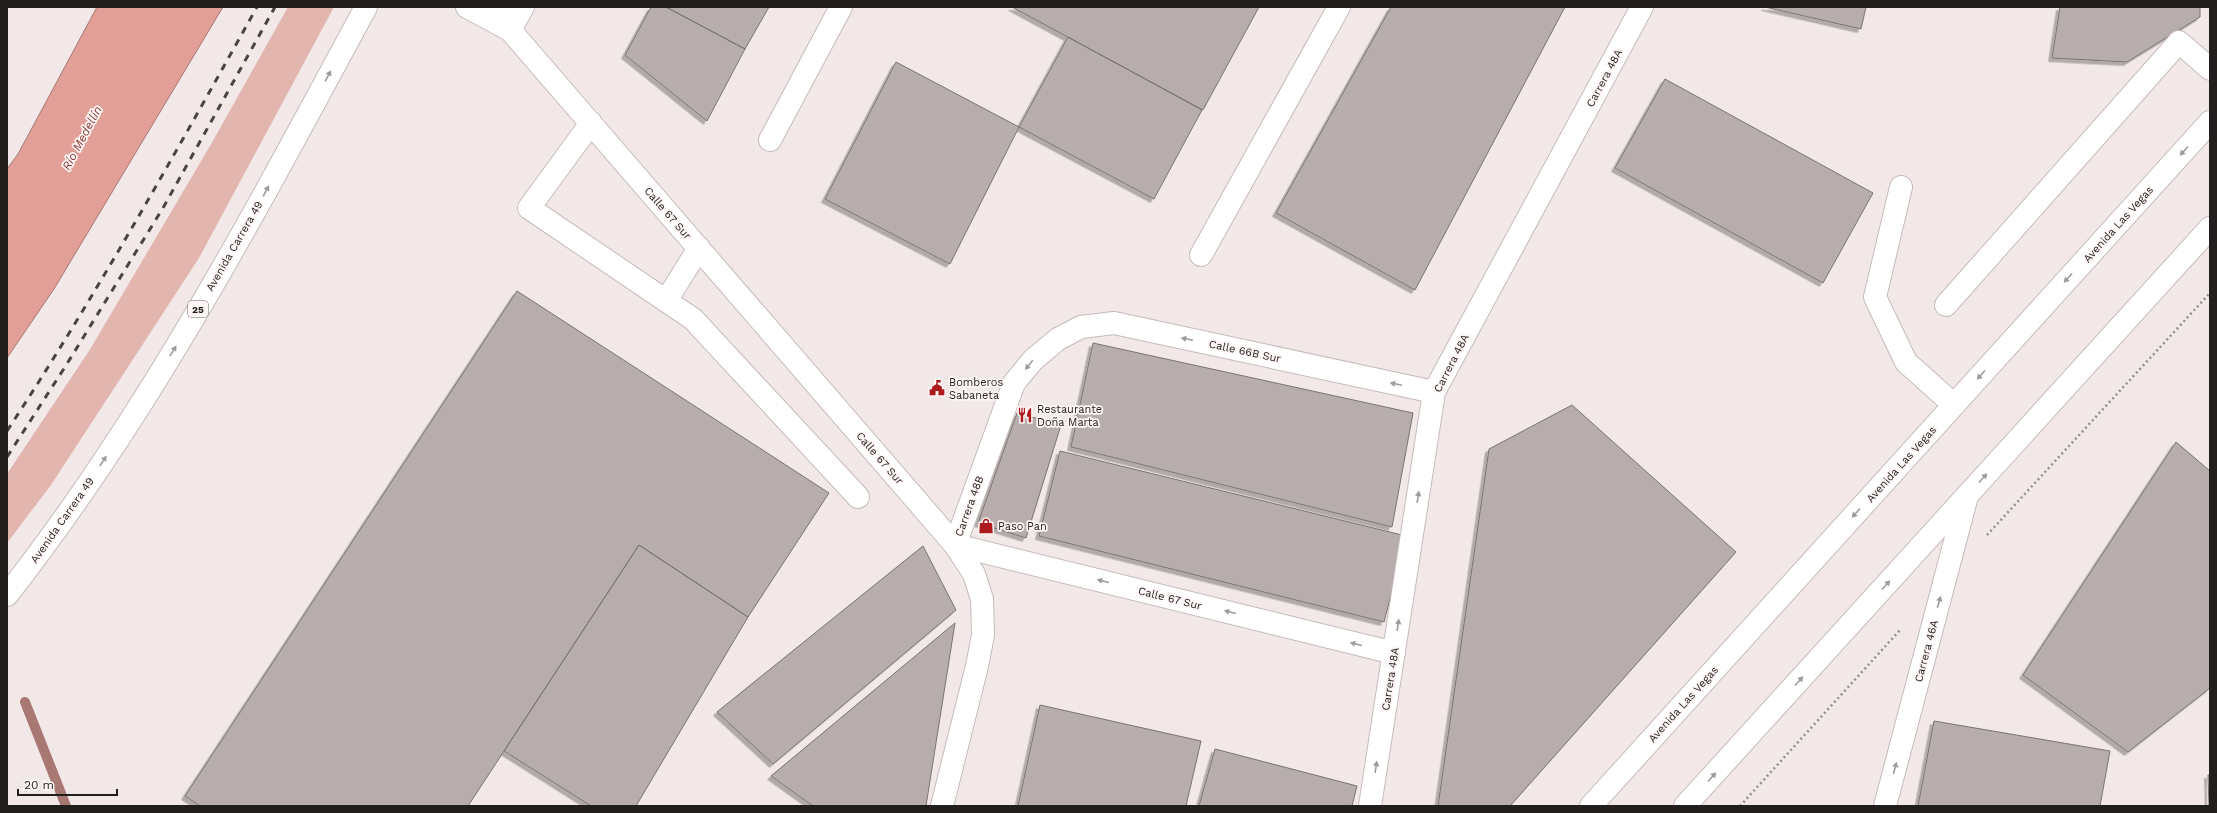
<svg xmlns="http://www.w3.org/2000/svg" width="2217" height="813" viewBox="0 0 2217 813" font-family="'Work Sans',sans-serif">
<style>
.green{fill:#e2b5af}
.water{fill:#e29f97;stroke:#a87873}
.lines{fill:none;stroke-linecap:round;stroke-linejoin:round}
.stream{stroke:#a87873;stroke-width:10}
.building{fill:#b7adac;stroke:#7c7372;filter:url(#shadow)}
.minor-casing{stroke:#c5bcba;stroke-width:24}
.major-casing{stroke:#c5bcba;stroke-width:24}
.highway-casing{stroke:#c5bcba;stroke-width:24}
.path{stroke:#968e8e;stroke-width:2.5;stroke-dasharray:2 3;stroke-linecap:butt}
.minor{stroke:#fff;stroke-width:22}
.major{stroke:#fff;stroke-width:22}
.highway{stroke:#fff;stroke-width:22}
.rail{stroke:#494444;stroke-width:3;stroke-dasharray:7 7;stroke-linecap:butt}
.oneway{fill:#9c9a9a}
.labels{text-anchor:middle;stroke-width:3.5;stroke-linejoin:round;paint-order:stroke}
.shield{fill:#fef6f5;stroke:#645f5e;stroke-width:1}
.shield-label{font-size:10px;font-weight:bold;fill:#221e1e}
.street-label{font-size:11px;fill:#221e1e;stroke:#fef6f5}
.poi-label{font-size:11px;fill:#221e1e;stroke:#fef6f5;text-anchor:start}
.water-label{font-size:12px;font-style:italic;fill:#893933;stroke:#fef6f5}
</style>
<defs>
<filter id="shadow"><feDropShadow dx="-3.5" dy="3.5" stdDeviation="0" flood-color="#0004"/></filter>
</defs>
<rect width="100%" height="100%" fill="#f2e8e7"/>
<path class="green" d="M 288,7 L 334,7 L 199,258 L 51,485 L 7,543 L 7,474 L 89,351 L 210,146 Z"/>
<path class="water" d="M 97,7 L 223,7 L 54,289 L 7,358 L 7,169 L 18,154 Z"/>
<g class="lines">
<path class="stream" d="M 25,702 L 66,806"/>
</g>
<path class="building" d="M 651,7 L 666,7 L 745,49 L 707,121 L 625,55 Z
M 666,7 L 769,7 L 745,49 Z
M 1012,7 L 1259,7 L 1203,110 Z
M 1391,7 L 1565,7 L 1415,290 L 1276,213 Z
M 1765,7 L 1866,7 L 1861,29 Z
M 2060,7 L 2200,7 L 2200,17 L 2127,62 L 2052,58 Z
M 1068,37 L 1202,110 L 1154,199 L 1019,127 Z
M 896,62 L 1019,127 L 950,264 L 825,199 Z
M 1665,79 L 1873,193 L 1823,283 L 1615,168 Z
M 517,291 L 829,493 L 748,617 L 639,545 L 468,806 L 200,806 L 185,796 Z
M 1093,343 L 1413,413 L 1392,527 L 1071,447 Z
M 1572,405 L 1736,552 L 1510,806 L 1438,806 L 1489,449 Z
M 1017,413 L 1061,425 L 1026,538 L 978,523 Z
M 2176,442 L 2210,471 L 2210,688 L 2128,752 L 2023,675 Z
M 1060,451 L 1406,536 L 1384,622 L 1039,536 Z
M 639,545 L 748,617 L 636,806 L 591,806 L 504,751 Z
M 923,546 L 956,610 L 773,764 L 717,712 Z
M 955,623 L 926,806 L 813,806 L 771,776 Z
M 1040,705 L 1201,741 L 1186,806 L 1018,806 Z
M 1934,721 L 2110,751 L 2100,806 L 1918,806 Z
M 1215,749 L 1357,786 L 1352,806 L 1199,806 Z
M 2208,775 L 2210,775 L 2210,806 L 2209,806 Z"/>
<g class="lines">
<defs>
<path id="minor" d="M 467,7 L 510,30
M 499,7 L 510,30 L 955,545 L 974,574 L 982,599 L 983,635 L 977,666 L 942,806
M 510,30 L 523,7
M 591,123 L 529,208 L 693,319 L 858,497
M 770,140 L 841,7
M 1901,187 L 1875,297 L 1906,362 L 1954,405
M 1201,255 L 1339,7
M 666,301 L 699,248
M 1946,305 L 2179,42 L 2210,69
M 955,545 L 1014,383 L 1033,360 L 1058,339 L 1081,327 L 1114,323 L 1434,392
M 955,545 L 1394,653
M 1370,806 L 1434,392 L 1642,7
M 1885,806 L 1967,496"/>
<path id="major" d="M 1591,806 L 2210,122
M 1685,806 L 2210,228"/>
<path id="highway" d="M 7,595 C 149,414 257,209 366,7"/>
</defs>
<use href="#minor" class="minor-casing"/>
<use href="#major" class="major-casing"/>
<use href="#highway" class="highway-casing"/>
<path class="path" d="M 1987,535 L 2210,293
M 1740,806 L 1901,629"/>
<use href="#minor" class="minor"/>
<use href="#major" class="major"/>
<use href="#highway" class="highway"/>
<path class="rail" d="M 7,431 C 97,294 177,150 257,7
M 7,457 L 65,367 L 163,208 L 275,7"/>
</g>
<defs><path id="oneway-solid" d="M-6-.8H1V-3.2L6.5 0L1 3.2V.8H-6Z"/></defs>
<g class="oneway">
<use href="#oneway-solid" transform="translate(328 76) rotate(-62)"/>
<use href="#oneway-solid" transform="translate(2184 151) rotate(132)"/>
<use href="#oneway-solid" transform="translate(266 191) rotate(-62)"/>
<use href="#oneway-solid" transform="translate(2068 278) rotate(132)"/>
<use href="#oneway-solid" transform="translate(1187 339) rotate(-168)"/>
<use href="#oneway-solid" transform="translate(173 351) rotate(-58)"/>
<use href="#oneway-solid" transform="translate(1029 365) rotate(129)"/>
<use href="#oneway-solid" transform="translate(1981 375) rotate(132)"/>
<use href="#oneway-solid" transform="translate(1396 384) rotate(-168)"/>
<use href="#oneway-solid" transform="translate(103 461) rotate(-57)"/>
<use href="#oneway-solid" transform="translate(1983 478) rotate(-48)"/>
<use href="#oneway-solid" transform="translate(1418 497) rotate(-81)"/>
<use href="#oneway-solid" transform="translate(1856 513) rotate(132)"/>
<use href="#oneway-solid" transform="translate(1103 581) rotate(-166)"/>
<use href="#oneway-solid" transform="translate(1886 585) rotate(-48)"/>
<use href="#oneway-solid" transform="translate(1939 602) rotate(-75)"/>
<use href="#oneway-solid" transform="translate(1230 612) rotate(-166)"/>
<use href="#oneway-solid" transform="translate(1398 625) rotate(-81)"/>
<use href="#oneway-solid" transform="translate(1356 644) rotate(-166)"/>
<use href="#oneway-solid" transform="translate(1799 681) rotate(-48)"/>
<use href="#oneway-solid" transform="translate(1376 767) rotate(-81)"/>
<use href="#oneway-solid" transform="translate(1895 768) rotate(-75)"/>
<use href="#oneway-solid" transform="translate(1712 777) rotate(-48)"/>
</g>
<defs>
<symbol id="civic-bare" viewBox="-9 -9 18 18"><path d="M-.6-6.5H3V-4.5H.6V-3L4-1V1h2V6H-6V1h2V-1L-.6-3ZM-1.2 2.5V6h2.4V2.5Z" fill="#ac191e" stroke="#fef6f5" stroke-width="2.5" paint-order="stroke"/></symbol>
<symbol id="restaurant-bare" viewBox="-9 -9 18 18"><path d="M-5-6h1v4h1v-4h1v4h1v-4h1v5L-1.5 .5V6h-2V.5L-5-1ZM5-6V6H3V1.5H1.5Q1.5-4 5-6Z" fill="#ac191e" stroke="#fef6f5" stroke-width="2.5" paint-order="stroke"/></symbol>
<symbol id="shop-bare" viewBox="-9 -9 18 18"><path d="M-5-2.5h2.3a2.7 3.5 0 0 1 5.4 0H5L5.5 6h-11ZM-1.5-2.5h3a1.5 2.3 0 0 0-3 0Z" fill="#ac191e" stroke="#fef6f5" stroke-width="2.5" paint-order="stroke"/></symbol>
</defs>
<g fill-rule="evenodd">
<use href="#civic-bare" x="926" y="377" width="22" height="22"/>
<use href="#restaurant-bare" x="1014" y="404" width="22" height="22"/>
<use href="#shop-bare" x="975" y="515" width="22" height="22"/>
</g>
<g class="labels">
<rect class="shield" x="188" y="301" width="20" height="16" rx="3"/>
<g class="shield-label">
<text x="198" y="313">25</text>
</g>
<g class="street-label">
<text transform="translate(1604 78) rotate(-62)" y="4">Carrera 48A</text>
<text transform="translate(668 213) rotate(49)" y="4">Calle 67 Sur</text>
<text transform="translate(2118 224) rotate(-48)" y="4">Avenida Las Vegas</text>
<text transform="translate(234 246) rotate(-60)" y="4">Avenida Carrera 49</text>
<text transform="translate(1245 351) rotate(12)" y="4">Calle 66B Sur</text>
<text transform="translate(1451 363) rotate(-63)" y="4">Carrera 48A</text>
<text transform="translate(880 458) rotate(49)" y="4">Calle 67 Sur</text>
<text transform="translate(1901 464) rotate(-48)" y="4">Avenida Las Vegas</text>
<text transform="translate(969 506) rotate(-70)" y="4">Carrera 48B</text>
<text transform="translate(62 520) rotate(-55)" y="4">Avenida Carrera 49</text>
<text transform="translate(1170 598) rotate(14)" y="4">Calle 67 Sur</text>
<text transform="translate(1926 651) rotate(-75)" y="4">Carrera 46A</text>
<text transform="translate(1390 679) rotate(-81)" y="4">Carrera 48A</text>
<text transform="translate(1683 704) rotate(-48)" y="4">Avenida Las Vegas</text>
</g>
<g class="poi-label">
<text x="949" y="386">Bomberos<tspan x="949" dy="13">Sabaneta</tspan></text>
<text x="1037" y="413">Restaurante<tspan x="1037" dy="13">Doña Marta</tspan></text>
<text x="998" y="530">Paso Pan</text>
</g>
<g class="water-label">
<text transform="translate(82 138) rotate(-62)" y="4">Río Medellín</text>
</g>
</g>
<rect width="2217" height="813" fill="none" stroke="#221e1e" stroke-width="16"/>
<path d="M18 789v6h99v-6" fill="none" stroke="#221e1e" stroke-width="2"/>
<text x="24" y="789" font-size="12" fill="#221e1e" stroke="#fef6f5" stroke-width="3" paint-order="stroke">20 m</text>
</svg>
